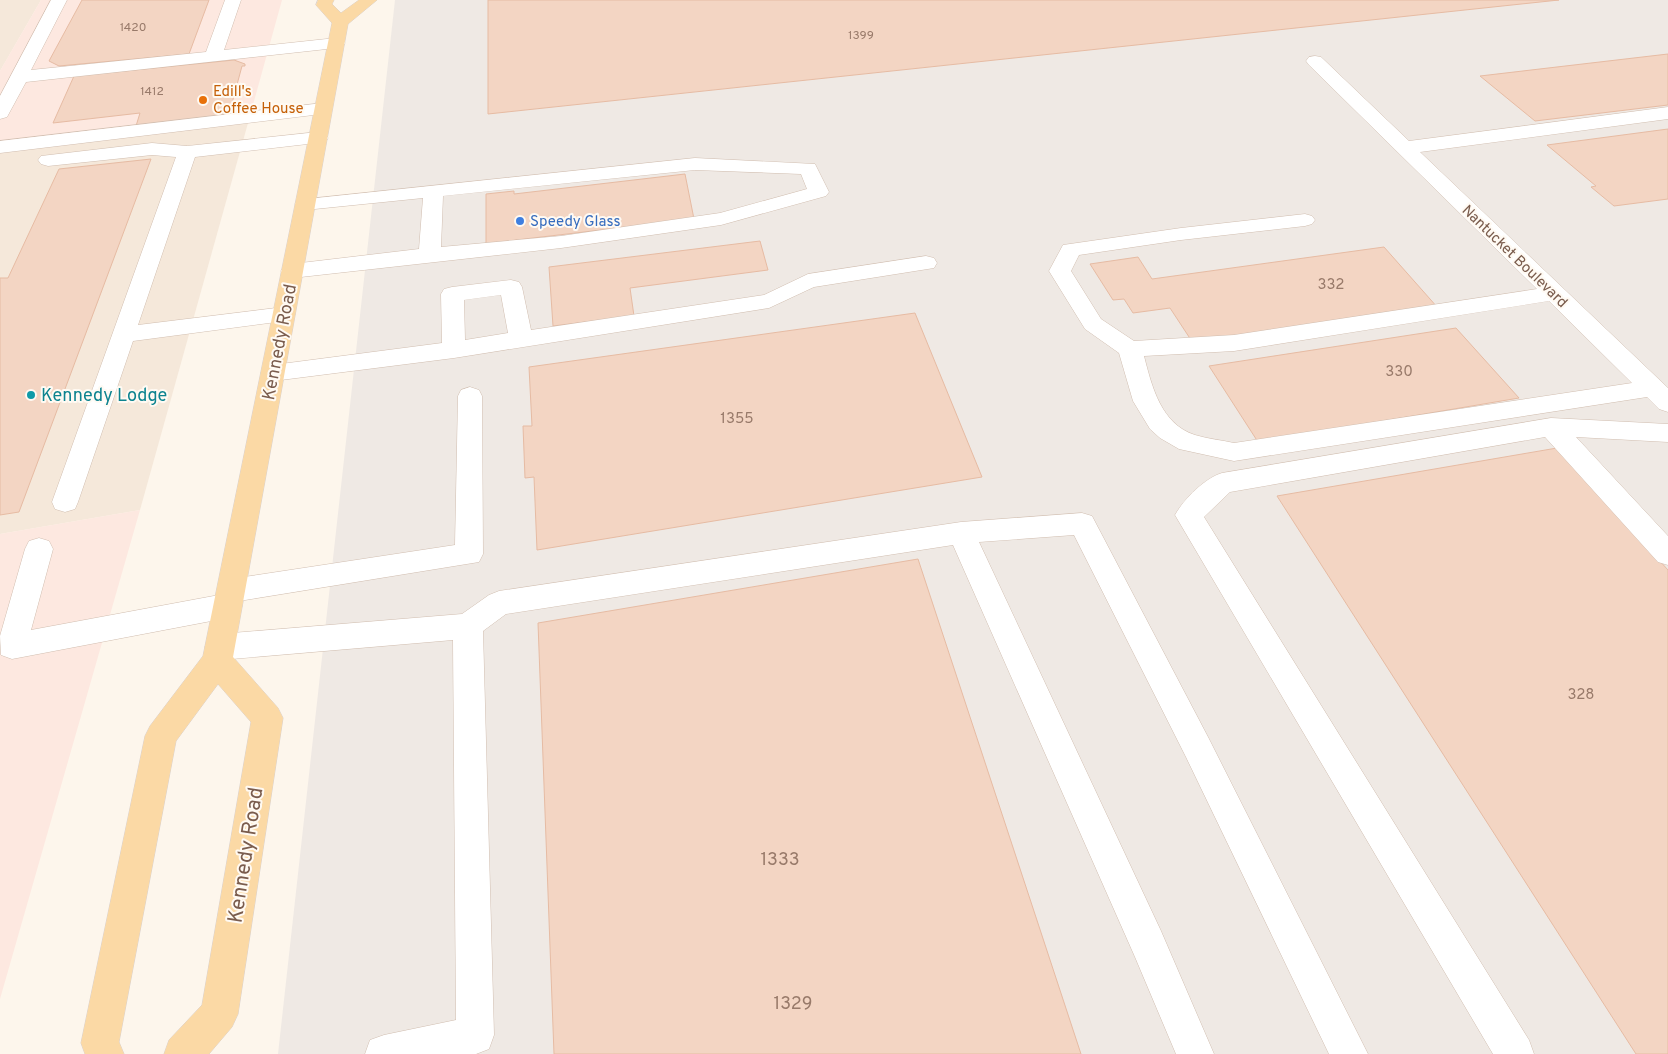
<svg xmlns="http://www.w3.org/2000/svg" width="1668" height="1054" viewBox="0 0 1668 1054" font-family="Overpass,sans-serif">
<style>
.residential{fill:#f5e8da}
.commercial{fill:#fde8e0}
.industrial{fill:#efe9e4}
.building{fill:#f3d5c3;stroke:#e6bba3}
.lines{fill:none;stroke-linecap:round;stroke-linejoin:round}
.minor-casing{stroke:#d1beb0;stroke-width:1}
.major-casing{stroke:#dad1cd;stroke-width:1}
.minor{fill:#fff;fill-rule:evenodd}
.major{fill:#fbd9a5;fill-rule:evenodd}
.food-dot{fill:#e8710a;stroke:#fffaf3;stroke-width:2}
.shop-dot{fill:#3f7fe0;stroke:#fffaf3;stroke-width:2}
.culture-dot{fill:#0f9aa8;stroke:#fffaf3;stroke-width:2}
.labels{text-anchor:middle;stroke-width:4;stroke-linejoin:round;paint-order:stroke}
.far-number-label{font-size:12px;fill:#987a6a}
.far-food-label{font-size:15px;fill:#c56008;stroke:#fffaf3;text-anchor:start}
.far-shop-label{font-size:15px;fill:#366cbe;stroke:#fffaf3;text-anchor:start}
.far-street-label{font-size:15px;fill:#7a5c4d;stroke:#fffaf3}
.number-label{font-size:15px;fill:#987a6a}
.street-label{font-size:18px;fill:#7a5c4d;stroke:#fffaf3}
.culture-label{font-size:18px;fill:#0d838f;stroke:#fffaf3;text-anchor:start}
.near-number-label{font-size:18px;fill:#987a6a}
.near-street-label{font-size:21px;fill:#7a5c4d;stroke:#fffaf3}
</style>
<rect width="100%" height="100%" fill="#fdf6ec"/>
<path class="residential" d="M 0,0 L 41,0 L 0,71 Z
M 248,123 L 140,510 L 0,534 L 0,152 Z"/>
<path class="commercial" d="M 41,0 L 282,0 L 248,123 L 0,152 L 0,71 Z
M 140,510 L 0,999 L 0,534 Z"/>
<path class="industrial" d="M 395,0 L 1668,0 L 1668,1054 L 278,1054 Z"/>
<path class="building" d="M 82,0 L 209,0 L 189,54 L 59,66 L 49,61 Z
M 488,0 L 1559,0 L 488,114 Z
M 1668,54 L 1668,105 L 1535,121 L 1480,76 Z
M 234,60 L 245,64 L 245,66 L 242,66 L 231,107 L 234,107 L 233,109 L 219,117 L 136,126 L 140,113 L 53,123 L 74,76 Z
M 1668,129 L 1668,199 L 1614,206 L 1591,187 L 1596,186 L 1547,145 Z
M 151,159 L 19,512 L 0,515 L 0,278 L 8,278 L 59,169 Z
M 685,174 L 694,219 L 516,240 L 486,247 L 486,194 L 514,191 L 514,194 Z
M 760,241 L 768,270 L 630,288 L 634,316 L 553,326 L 549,267 Z
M 1384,247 L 1438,308 L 1193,343 L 1170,308 L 1133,313 L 1124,299 L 1113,300 L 1090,264 L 1138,257 L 1152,279 Z
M 915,313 L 982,477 L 537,550 L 534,477 L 525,478 L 523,426 L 532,426 L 529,367 Z
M 1456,328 L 1519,398 L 1258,442 L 1209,366 Z
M 1557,448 L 1668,570 L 1668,1054 L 1636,1054 L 1277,496 Z
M 918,559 L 1081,1054 L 554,1054 L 538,623 Z"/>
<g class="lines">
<defs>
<path id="minor" d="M 51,0 L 67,0 L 31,70 L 206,52 L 225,0 L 241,0 L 224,50 L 336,38 L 342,39 L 345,43 L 342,47 L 336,48 L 26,82 L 7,117 L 0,119 L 0,96 Z
M 1315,56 L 1321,57 L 1409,141 L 1668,107 L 1668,119 L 1420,152 L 1668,388 L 1668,412 L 1659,409 L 1647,397 L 1234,461 L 1179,449 L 1160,438 L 1150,429 L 1133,401 L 1119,353 L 1085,329 L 1049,271 L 1063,245 L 1181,228 L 1305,214 L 1312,216 L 1315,220 L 1312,224 L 1305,226 L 1181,240 L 1079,255 L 1071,271 L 1101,319 L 1134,341 L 1234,335 L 1537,289 L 1309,65 L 1306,61 L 1309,57 ZM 1549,301 L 1632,383 L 1234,443 C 1221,440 1208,439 1195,435 C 1161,424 1152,387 1144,356 L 1234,351 Z
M 323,103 L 330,105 L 332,109 L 330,113 L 0,153 L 0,141 Z
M 318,132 L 325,134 L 328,138 L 325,142 L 195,157 L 138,325 L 284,307 L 292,309 L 295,314 L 292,319 L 284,321 L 133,341 L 78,502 L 75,509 L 65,512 L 55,509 L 52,502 L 176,157 L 152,155 L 48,166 L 41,164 L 38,160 L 41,156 L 152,143 L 187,146 Z
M 695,158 L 815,164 L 829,192 L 826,196 L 721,225 L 561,248 L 292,278 L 284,276 L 281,271 L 284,266 L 292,264 L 419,249 L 423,198 L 305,210 L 298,208 L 295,204 L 298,200 ZM 695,170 L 801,174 L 807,189 L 720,213 L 561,236 L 441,247 L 443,196 Z
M 926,256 L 934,258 L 937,263 L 934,268 L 814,287 L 769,308 L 454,358 L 273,381 L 264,379 L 261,373 L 264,367 L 273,365 L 442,343 L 441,294 L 444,289 L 452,287 L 511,280 L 519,282 L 522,287 L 531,330 L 764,295 L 808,274 ZM 501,295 L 508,333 L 465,340 L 464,300 Z
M 470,387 L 479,390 L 482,396 L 483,554 L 479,562 L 239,601 L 242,606 L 237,615 L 227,618 L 12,659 L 1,655 L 0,636 L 25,549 L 29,541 L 39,538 L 49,541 L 53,549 L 31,630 L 219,595 L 217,591 L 221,583 L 231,579 L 455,545 L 458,396 L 461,390 Z
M 1551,418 L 1668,424 L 1668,442 L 1576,437 L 1668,536 L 1668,565 L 1658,562 L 1545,437 L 1230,492 L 1204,517 L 1529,1040 L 1534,1054 L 1493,1054 L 1175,515 C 1184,499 1205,478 1222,473 Z
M 1082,513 L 1092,516 L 1208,737 L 1368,1054 L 1329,1054 L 1186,757 L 1074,535 L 979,542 L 1161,931 L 1214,1054 L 1176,1054 L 1135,957 L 953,545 L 506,614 L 483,631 L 494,1035 L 489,1049 L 476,1054 L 365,1054 L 370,1040 L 384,1035 L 456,1020 L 453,640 L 220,660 L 209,656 L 205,647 L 209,638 L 220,634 L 462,614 L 489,595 L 499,591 L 961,522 Z"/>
<path id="major" d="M 318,0 L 334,0 L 332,4 L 341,13 L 359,0 L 377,0 L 348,24 L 233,657 L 278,708 L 283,718 L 238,1014 L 232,1027 L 209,1054 L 164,1054 L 169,1040 L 202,1005 L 251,722 L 218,684 L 176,741 L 119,1042 L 124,1054 L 85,1054 L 81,1043 L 145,736 L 150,726 L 203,656 L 332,23 L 316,5 Z"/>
</defs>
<use href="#minor" class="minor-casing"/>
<use href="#major" class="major-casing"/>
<use href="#minor" class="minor"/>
<use href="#major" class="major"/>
</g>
<circle class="food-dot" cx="203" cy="100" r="5"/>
<circle class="shop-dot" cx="520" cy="221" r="5"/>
<circle class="culture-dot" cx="31" cy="395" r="5"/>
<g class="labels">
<g class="far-number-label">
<text x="133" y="31">1420</text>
<text x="861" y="39">1399</text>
<text x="152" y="95">1412</text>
</g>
<g class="far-food-label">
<text x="213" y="96">Edill's<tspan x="213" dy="17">Coffee House</tspan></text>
</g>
<g class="far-shop-label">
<text x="530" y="226">Speedy Glass</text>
</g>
<g class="far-street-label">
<text transform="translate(1515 256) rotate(44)" y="5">Nantucket Boulevard</text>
</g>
<g class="number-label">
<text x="1331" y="289">332</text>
<text x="1399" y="376">330</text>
<text x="737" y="423">1355</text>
<text x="1581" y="699">328</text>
</g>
<g class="street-label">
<text transform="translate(279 342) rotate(-79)" y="6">Kennedy Road</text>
</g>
<g class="culture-label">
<text x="41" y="401">Kennedy Lodge</text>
</g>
<g class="near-number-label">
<text x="780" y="865">1333</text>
<text x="793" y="1009">1329</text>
</g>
<g class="near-street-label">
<text transform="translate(245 855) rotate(-81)" y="7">Kennedy Road</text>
</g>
</g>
</svg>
